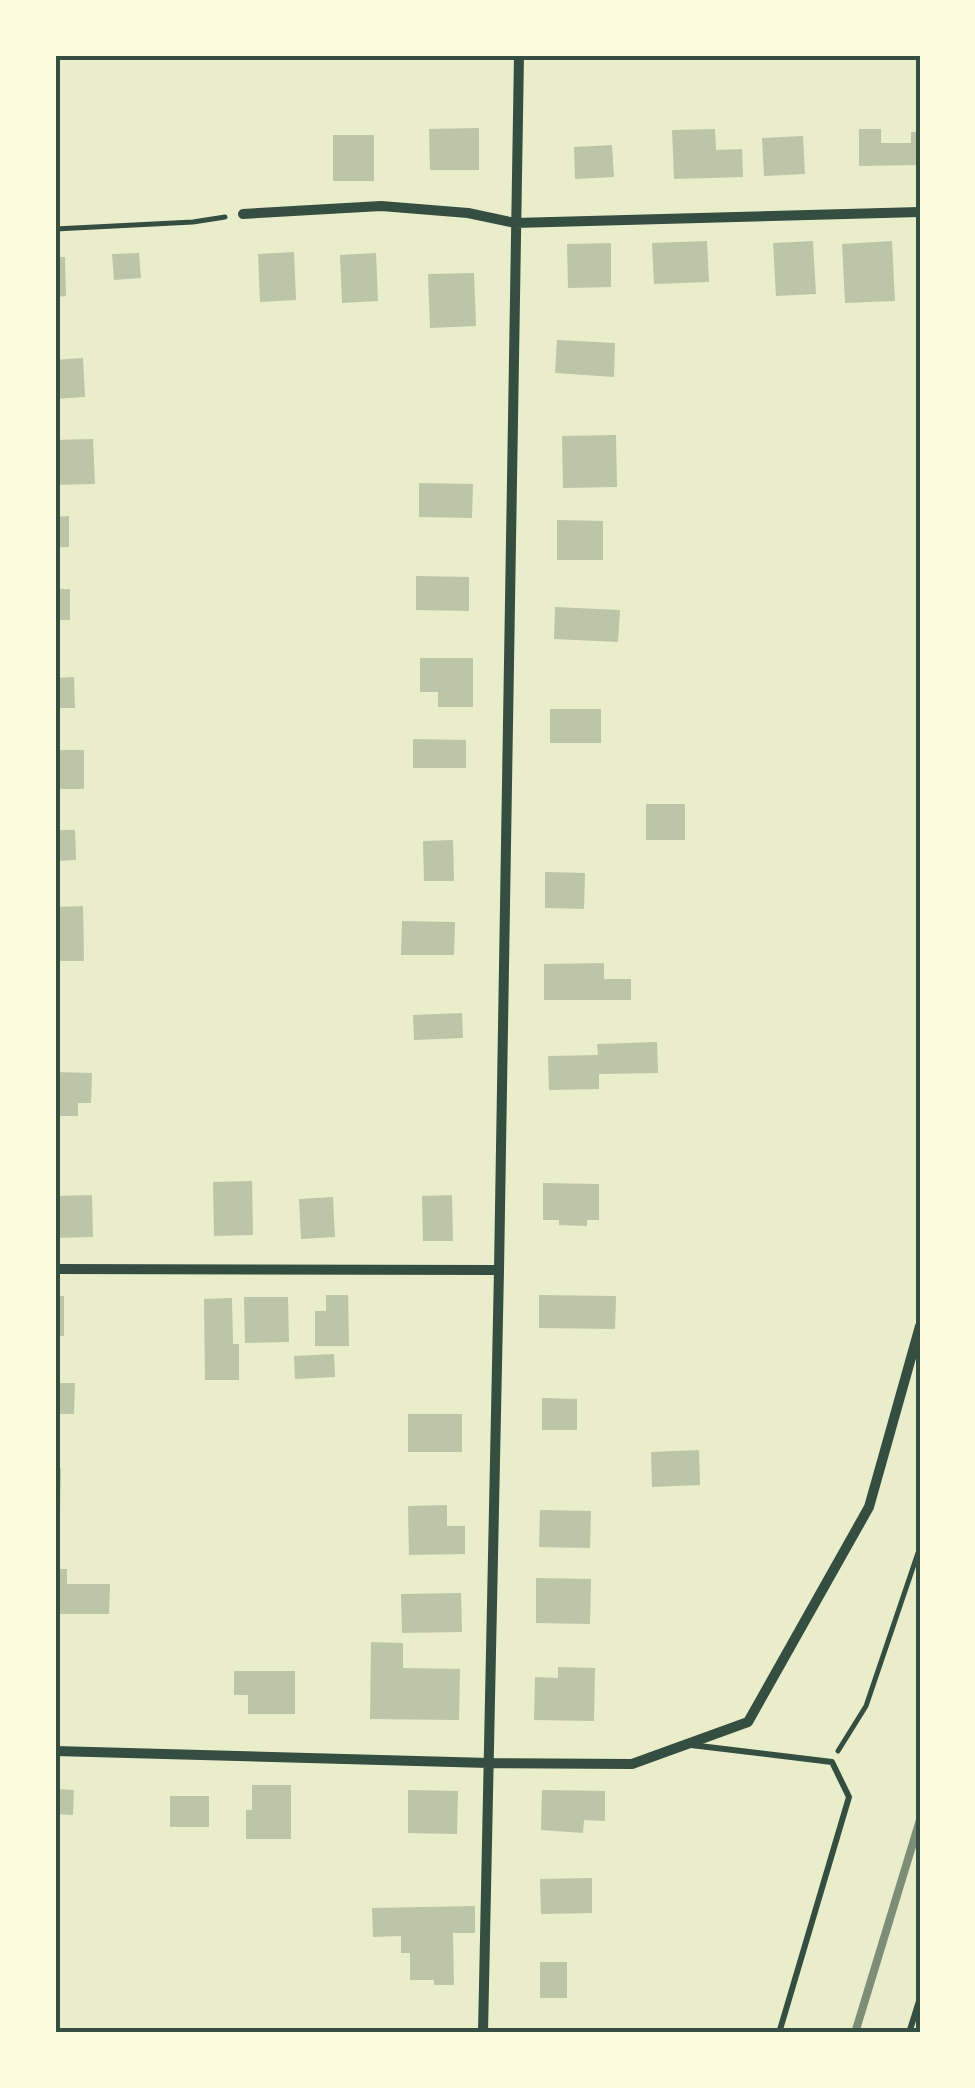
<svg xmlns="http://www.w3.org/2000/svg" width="975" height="2088" viewBox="0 0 975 2088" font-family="'Fira Sans Condensed',sans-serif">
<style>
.building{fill:#bcc5a7}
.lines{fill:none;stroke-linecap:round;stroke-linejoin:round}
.path{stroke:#344e41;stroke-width:5}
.service{stroke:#344e41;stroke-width:6}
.minor{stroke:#344e41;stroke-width:10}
.rail{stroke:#7c8e77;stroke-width:8}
.neatline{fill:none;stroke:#344e41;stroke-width:4}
</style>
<rect width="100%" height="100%" fill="#e9edc9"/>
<path class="building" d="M 479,128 L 479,170 L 430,170 L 429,129 Z
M 715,129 L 716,150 L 742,149 L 743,177 L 674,179 L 672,130 Z
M 859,129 L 881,129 L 881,143 L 911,143 L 911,132 L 920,132 L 920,165 L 859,166 Z
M 333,135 L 374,135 L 374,181 L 333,181 Z
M 803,136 L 805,174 L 764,176 L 762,138 Z
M 612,145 L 614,177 L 575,179 L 574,147 Z
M 707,241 L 709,282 L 654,284 L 652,243 Z
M 813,241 L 816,294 L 776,296 L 773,243 Z
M 892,241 L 895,301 L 845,303 L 842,244 Z
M 611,243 L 611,287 L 568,288 L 567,244 Z
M 294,252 L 296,300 L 260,302 L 258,254 Z
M 139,253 L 141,278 L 114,280 L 112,254 Z
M 376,253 L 378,301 L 342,303 L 340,255 Z
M 55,257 L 65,257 L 66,296 L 55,297 Z
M 474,273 L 476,326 L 430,328 L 428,274 Z
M 557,340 L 615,343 L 614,377 L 555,373 Z
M 83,358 L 85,397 L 55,399 L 55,360 Z
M 616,435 L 617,487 L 563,488 L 562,436 Z
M 93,439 L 95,484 L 55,485 L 55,440 Z
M 419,483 L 473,484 L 472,518 L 419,517 Z
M 69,516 L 69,547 L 55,547 L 55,517 Z
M 557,520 L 603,521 L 603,560 L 557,560 Z
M 416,576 L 469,577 L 469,611 L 416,610 Z
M 55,589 L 70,589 L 70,620 L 55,620 Z
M 555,607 L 620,610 L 618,642 L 554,639 Z
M 420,658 L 473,658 L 473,707 L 438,707 L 438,692 L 420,692 Z
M 74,677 L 75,708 L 55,708 L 55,678 Z
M 550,709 L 601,709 L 601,743 L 550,743 Z
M 413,739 L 466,740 L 466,768 L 413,768 Z
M 55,750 L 84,750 L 84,789 L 55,789 Z
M 646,804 L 685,804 L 685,840 L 646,840 Z
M 55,830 L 75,830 L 76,860 L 55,861 Z
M 453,840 L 454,881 L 424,881 L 423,841 Z
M 545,872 L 585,873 L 584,909 L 545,908 Z
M 83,906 L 84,961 L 55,961 L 55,907 Z
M 402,921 L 455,922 L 454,955 L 401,955 Z
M 604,963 L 604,979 L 631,979 L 631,1000 L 544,1000 L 544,964 Z
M 462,1013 L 463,1038 L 414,1040 L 413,1015 Z
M 657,1042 L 658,1073 L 599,1074 L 599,1089 L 549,1090 L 548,1056 L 598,1055 L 597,1044 Z
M 55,1072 L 92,1073 L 91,1103 L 78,1103 L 78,1116 L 55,1116 Z
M 252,1181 L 253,1235 L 214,1236 L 213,1182 Z
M 543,1183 L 599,1184 L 599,1220 L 587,1220 L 587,1226 L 559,1225 L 559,1220 L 543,1220 Z
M 92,1195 L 93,1237 L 55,1238 L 55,1196 Z
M 452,1195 L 453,1241 L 423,1241 L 422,1196 Z
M 333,1197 L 335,1237 L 301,1239 L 299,1199 Z
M 326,1295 L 348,1295 L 349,1346 L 315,1346 L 315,1311 L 326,1311 Z
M 539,1295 L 616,1296 L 615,1329 L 539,1328 Z
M 55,1296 L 64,1296 L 64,1336 L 55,1336 Z
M 244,1297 L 288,1297 L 289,1342 L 245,1343 Z
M 232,1298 L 233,1344 L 239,1344 L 239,1380 L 205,1380 L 204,1299 Z
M 334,1354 L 335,1377 L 295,1379 L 294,1356 Z
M 55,1383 L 75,1383 L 74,1414 L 55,1414 Z
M 542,1398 L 577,1399 L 577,1430 L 542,1430 Z
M 408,1414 L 462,1414 L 462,1452 L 408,1452 Z
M 699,1450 L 700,1485 L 652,1487 L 651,1452 Z
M 55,1467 L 61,1468 L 60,1515 L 55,1515 Z
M 447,1505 L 447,1526 L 465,1526 L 465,1554 L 409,1555 L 408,1506 Z
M 540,1510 L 591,1511 L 590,1548 L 539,1547 Z
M 55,1569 L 67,1569 L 67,1584 L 110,1584 L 109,1614 L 55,1614 Z
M 536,1578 L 591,1579 L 590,1624 L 536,1623 Z
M 461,1593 L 462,1632 L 402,1633 L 401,1594 Z
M 371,1642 L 403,1643 L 403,1668 L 460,1669 L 459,1720 L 370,1719 Z
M 558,1667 L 595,1668 L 594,1721 L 534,1720 L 535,1677 L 558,1678 Z
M 234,1671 L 295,1671 L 295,1714 L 248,1714 L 248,1695 L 234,1695 Z
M 252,1785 L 291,1785 L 291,1839 L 246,1839 L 246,1810 L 252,1810 Z
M 55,1789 L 74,1790 L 73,1815 L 55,1814 Z
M 408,1790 L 458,1791 L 457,1834 L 408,1833 Z
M 542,1790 L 605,1791 L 605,1821 L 584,1820 L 583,1833 L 541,1830 Z
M 170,1796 L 209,1796 L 209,1827 L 170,1827 Z
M 592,1878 L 592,1913 L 541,1914 L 540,1879 Z
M 475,1906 L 475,1933 L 453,1933 L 454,1985 L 434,1985 L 434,1980 L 410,1980 L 410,1953 L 401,1953 L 401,1936 L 373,1937 L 372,1908 Z
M 540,1962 L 567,1962 L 567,1998 L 540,1998 Z"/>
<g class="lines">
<path class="path" d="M 55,229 L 193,222 L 225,217
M 838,1751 L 866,1706 L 920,1547"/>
<path class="service" d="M 691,1745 L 832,1762 L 849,1797 L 779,2033
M 909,2033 L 920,1998"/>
<path class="minor" d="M 243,214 L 381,206 L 468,213 L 515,223 L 920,212
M 55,1269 L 499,1270
M 55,1751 L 489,1763 L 632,1764 L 748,1722 L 869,1507 L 920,1326
M 483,2033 L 499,1270 L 519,55"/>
<path class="rail" d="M 855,2033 L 920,1820"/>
</g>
<rect width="975" height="2088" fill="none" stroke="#fefae0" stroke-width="115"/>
<rect x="58" y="58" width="860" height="1972" class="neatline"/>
</svg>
